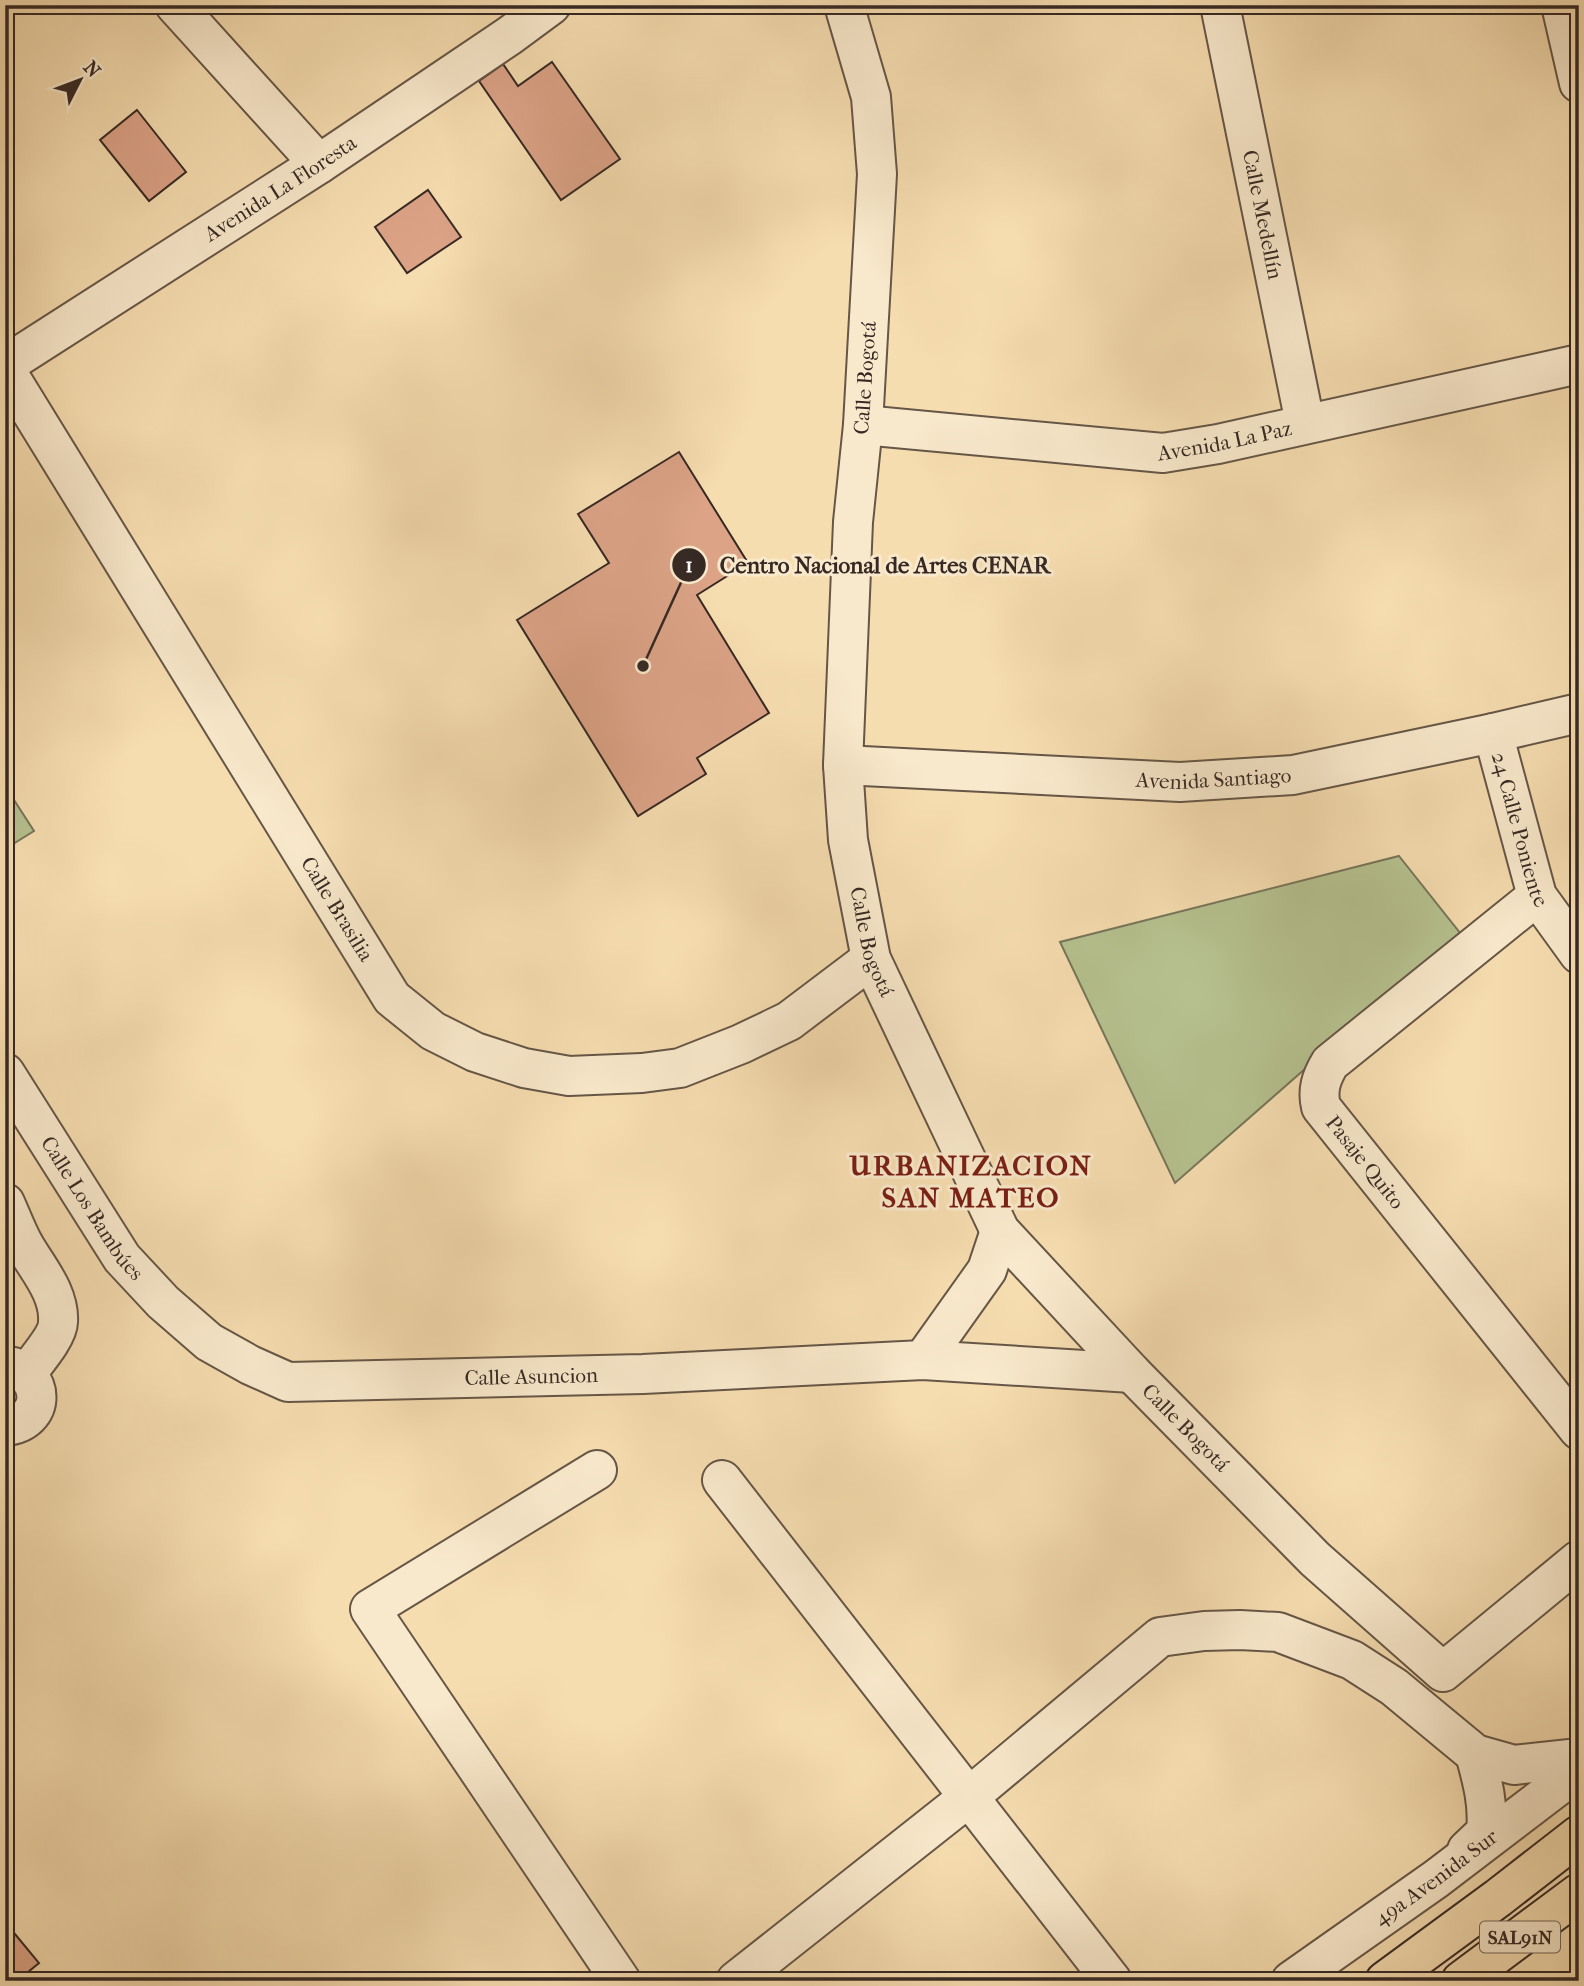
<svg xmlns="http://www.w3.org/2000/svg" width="1584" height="1986" viewBox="0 0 1584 1986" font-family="'IM FELL French Canon',serif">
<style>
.green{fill:#b6c290;stroke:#76765a;stroke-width:2}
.building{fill:#dca387;stroke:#362924;stroke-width:2}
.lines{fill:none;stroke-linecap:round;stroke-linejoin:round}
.minor-casing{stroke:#665647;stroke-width:42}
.major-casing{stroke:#362924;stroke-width:42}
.minor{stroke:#f9e9cc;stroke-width:38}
.major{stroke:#f6ddb0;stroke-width:38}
.labels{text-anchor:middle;stroke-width:6;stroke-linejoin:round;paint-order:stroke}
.shield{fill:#f9e9cc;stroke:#706356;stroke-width:2}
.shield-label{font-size:19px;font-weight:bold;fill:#362924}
.street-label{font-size:21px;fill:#362924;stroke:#f9e9cc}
.district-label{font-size:28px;font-weight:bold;letter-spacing:2px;fill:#7a1f14;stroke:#f9e9cc}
.leader{fill:none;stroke:#362924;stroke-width:2.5}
.callout-dot{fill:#362924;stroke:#f9e9cc;stroke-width:2.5}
.mark-label{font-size:21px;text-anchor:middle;font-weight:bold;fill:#fff}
.callout-label{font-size:23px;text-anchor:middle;font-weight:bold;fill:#362924;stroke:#f9e9cc;stroke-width:6;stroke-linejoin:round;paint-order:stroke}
</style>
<rect width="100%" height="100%" fill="#f6ddb0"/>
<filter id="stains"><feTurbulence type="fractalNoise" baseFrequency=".00286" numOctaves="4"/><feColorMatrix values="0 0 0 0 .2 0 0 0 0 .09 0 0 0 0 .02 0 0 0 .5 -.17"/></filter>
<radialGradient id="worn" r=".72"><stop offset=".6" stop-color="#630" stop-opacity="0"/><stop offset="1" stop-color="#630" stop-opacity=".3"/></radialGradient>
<path class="green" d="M 5,786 L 34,831 L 5,849 Z
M 1399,856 L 1460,933 L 1175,1183 L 1060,942 Z"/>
<path class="building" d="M 552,62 L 620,159 L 561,200 L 479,81 L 503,64 L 518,86 Z
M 137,110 L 186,172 L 149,201 L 100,140 Z
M 428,190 L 461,237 L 407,273 L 375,227 Z
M 679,452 L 748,563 L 697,595 L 769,713 L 697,758 L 706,774 L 638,816 L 517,620 L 609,563 L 578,514 Z
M 5,1922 L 39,1963 L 17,1981 L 5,1981 Z"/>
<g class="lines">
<defs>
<g id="minor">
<path d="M 175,5 L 319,164"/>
<path id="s1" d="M 844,5 L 871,97 L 877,174 L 863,425 L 853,522 L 843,765 L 848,840 L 871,959 L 1000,1231 L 1132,1373 L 1315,1559 L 1443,1672 L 1579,1560"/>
<path id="s2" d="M 1220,5 L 1305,423"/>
<path d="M 1561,5 L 1579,83"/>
<path id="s3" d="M 5,365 L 319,164 L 509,36 L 551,5"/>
<path id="s4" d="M 5,369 L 392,998 L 433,1031 L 475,1052 L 524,1068 L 569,1076 L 642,1073 L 680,1068 L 741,1044 L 789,1021 L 871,959"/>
<path id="s5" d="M 863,425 L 1163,453 L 1218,444 L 1579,364"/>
<path id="s6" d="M 1493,733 L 1537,896 L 1579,954"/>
<path id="s7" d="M 843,765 L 1180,782 L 1293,775 L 1493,733 L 1579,713"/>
<path id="s8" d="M 1537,896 L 1330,1063 C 1321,1078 1317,1090 1321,1107 L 1579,1430"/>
<path id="s9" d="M 5,1073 L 122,1258 L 163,1302 L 209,1342 L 250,1365 L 288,1382 L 643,1374 L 923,1360 L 1132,1373"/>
<path d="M 5,1203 C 11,1216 16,1230 23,1243 C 36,1267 60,1292 58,1322 C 58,1336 35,1362 27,1373"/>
<path d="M 923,1360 L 987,1270 L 1000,1231"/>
<path d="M 5,1365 C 47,1372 47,1423 5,1426"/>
<path d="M 597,1470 L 370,1609 L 621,1981"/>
<path d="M 722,1480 L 1112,1981"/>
<path d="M 1467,1850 L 1486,1832 C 1489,1804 1482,1780 1475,1754"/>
<path d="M 736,1981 L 970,1796 L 1160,1637 L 1204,1631 L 1240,1630 L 1278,1632 L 1352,1660 L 1394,1687 L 1475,1754 L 1514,1765 L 1579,1758"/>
<path id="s10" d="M 1291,1981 L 1436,1879 L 1579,1770"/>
</g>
<path id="major" d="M 1385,1981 L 1498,1898 L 1579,1835
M 1461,1981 L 1579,1893"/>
</defs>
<use href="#minor" class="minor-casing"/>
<use href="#major" class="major-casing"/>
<use href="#minor" class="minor"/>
<use href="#major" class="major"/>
</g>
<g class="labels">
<rect class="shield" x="1480" y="1921.5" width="80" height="31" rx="5"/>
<g class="shield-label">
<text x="1520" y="1944">SAL91N</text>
</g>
<g class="street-label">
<text dy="7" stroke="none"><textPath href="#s3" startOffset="327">Avenida La Floresta</textPath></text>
<text dy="7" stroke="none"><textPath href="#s2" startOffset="214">Calle Medellín</textPath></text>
<text transform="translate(865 378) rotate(-86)" y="7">Calle Bogotá</text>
<text dy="7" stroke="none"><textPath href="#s5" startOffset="364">Avenida La Paz</textPath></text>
<text dy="7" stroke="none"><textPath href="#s7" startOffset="371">Avenida Santiago</textPath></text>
<text dy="7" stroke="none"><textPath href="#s6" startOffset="100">24 Calle Poniente</textPath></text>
<text dy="7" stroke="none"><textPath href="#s4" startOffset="634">Calle Brasilia</textPath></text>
<text dy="7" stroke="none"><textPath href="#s1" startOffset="945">Calle Bogotá</textPath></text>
<text dy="7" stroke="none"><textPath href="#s8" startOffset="383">Pasaje Quito</textPath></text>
<text dy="7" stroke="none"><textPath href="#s9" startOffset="161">Calle Los Bambúes</textPath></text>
<text dy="7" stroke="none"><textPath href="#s9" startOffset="672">Calle Asuncion</textPath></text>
<text dy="7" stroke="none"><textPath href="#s1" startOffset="1533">Calle Bogotá</textPath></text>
<text dy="7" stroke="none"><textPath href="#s10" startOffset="178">49a Avenida Sur</textPath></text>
</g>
<g class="district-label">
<text x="971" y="1175">URBANIZACION<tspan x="971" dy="32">SAN MATEO</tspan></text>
</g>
</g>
<path class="leader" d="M643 666L689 565"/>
<g class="callout-dot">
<circle cx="643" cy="666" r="7"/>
<circle cx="689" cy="565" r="18"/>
</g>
<g class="mark-label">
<text x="689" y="572">1</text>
</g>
<g class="callout-label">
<text x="885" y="573">Centro Nacional de Artes CENAR</text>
</g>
<rect width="1584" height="1986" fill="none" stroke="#f6ddb0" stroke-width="28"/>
<rect x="7" y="7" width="1570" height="1972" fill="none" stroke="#362924" stroke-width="3.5"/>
<rect x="14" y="14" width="1556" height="1958" fill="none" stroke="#362924" stroke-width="2"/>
<g transform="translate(80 80) rotate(48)" stroke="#f9e9cc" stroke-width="5" paint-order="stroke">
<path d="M0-5L12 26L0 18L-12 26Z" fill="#362924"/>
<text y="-10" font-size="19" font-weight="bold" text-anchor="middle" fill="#362924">N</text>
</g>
<rect width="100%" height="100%" filter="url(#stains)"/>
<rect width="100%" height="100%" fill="url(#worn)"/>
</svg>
